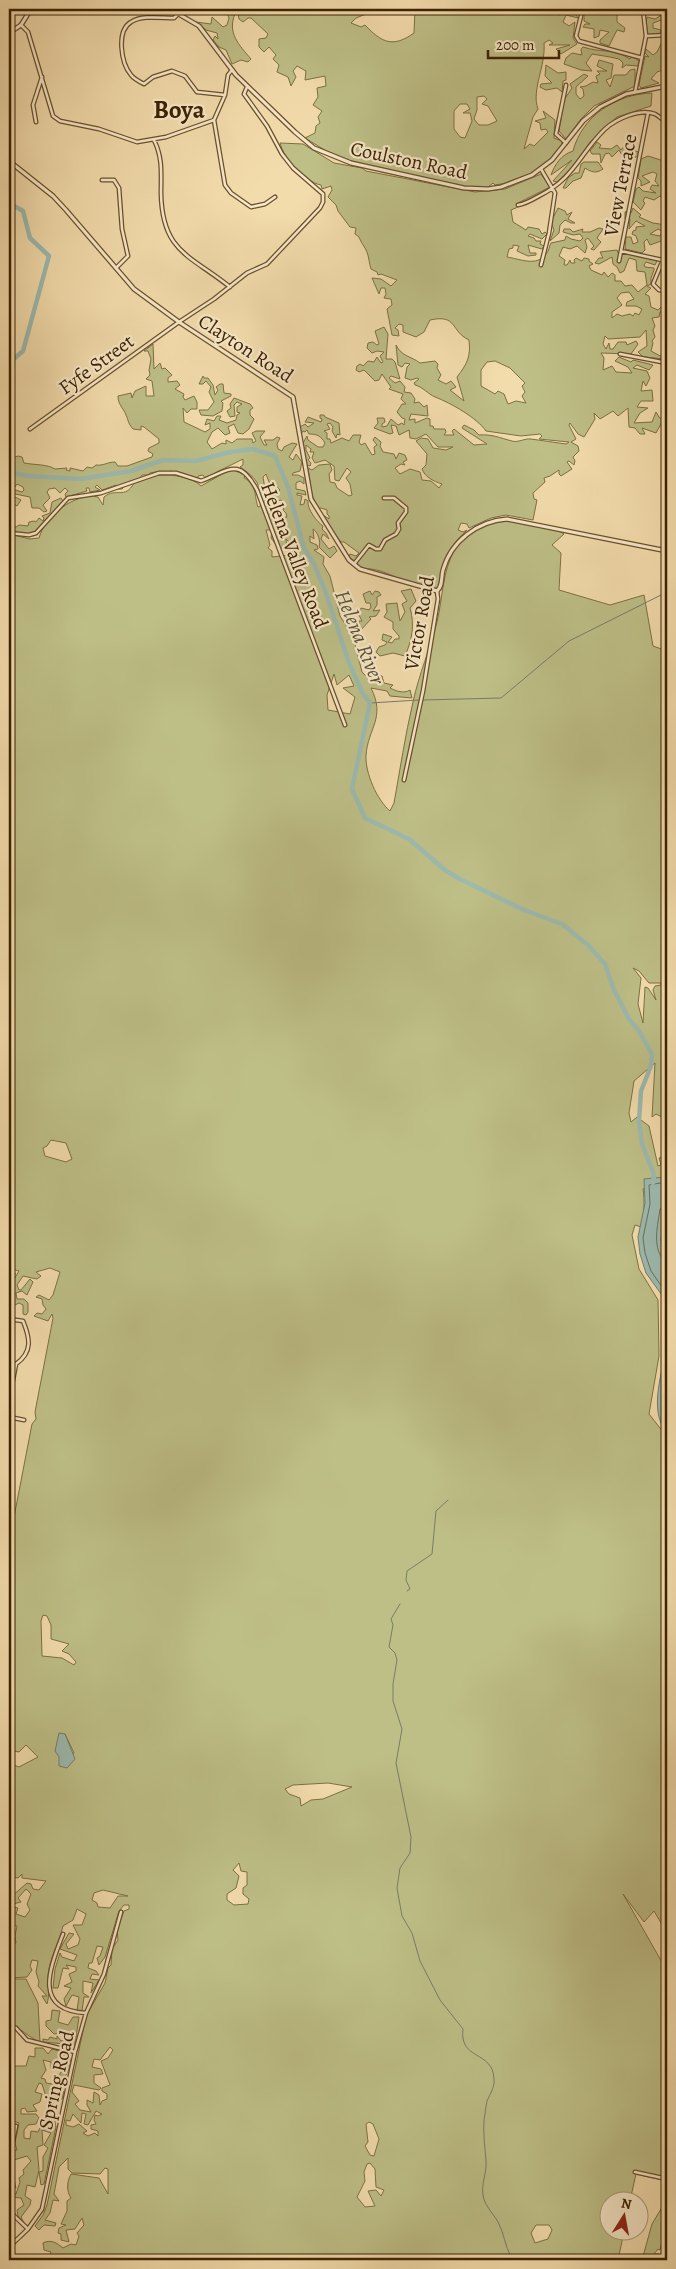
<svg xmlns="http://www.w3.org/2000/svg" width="676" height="2269" viewBox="0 0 676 2269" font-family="Alegreya,serif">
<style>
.green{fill:#bebf87;stroke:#7d7044;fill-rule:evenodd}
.water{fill:#9cbaaf;stroke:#767d6a}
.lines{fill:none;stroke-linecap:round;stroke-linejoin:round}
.shore{stroke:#6c6e58;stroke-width:1}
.stream{stroke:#767d6a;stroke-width:1}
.river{stroke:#9cbaaf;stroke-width:4.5}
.minor-casing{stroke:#6a502c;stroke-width:5}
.tertiary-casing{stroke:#6a502c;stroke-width:5.5}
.minor{stroke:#f7e8c9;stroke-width:2.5}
.tertiary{stroke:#f7e8c9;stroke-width:3}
.labels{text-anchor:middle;stroke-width:4.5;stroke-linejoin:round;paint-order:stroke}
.street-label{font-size:20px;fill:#3c2202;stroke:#f7e8c9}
.water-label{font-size:21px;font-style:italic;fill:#595036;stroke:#f7e8c9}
.district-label{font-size:25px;font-weight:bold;fill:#3c2202;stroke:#f7e8c9}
</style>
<rect width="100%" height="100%" fill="#f3dcac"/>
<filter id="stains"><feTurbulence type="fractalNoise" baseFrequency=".004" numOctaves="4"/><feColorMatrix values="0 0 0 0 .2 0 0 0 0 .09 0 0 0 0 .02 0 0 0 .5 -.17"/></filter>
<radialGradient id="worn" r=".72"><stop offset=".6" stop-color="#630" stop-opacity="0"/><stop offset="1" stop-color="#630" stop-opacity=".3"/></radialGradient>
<path class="green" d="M 225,9 L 368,9 L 366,14 L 356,18 L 351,23 L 361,27 L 365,25 C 382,43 393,48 414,33 L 415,9 L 550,9 L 550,13 L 560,15 L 567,10 L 566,9 L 579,9 L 575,13 L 578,18 L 566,15 L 563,22 L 569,26 L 575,22 L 573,38 L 577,44 L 561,54 L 556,49 L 570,45 L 549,45 L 553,43 L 549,40 L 544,43 C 546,66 531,90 538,109 L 533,117 L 524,149 L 530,144 L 534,146 L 548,132 L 546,129 L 541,130 L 540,123 L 535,121 L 546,118 L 543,111 L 555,120 L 554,138 L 562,141 L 562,145 C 547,170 522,181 495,185 L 493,183 L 487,188 L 468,187 L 429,179 L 338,158 L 305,138 L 315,133 L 316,126 L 320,123 L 318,117 L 322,111 L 313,105 L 318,97 L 317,88 L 326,86 L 325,76 L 305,80 L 306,71 L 297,66 L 293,71 L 296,77 L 291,86 L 288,77 L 277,72 L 279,65 L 273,59 L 276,55 L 269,47 L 264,52 L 259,47 L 259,39 L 266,38 L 268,34 L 251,18 L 248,18 L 243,22 L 239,19 L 238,14 L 235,14 C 227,33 239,45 251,59 L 248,62 L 241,60 L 232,64 L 226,50 L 219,47 L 213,40 L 215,36 L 218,39 L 217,33 L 206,30 L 196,22 L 211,24 L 212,17 L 223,27 L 227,25 L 229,18 ZM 484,96 L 487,99 L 482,104 L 488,106 L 497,121 L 488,125 L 479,125 L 474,119 L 477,110 L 477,97 ZM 460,104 L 467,104 L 470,109 L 463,113 L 470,113 L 472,121 L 465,138 L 460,137 L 454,129 L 454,111 Z
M 587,9 L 622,9 L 625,13 L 617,15 L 617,22 L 625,28 L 624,32 L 617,30 L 609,46 L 600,43 L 600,40 L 609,32 L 600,30 L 599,36 L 594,38 L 594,29 L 583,27 L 585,24 L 590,24 L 584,21 L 584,13 L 587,11 Z
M 645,9 L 667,9 L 667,18 L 653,23 L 653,28 L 661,30 L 660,34 L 648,35 L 646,23 L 647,17 L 655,19 L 660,16 L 658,9 L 652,14 L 647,14 Z
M 664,38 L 667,40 L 667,59 L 663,64 L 663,70 L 657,72 L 651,79 L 659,83 L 641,88 L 639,85 L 645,56 L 649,57 L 645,53 L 646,49 L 653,55 L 657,52 Z
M 583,47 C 601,53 613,48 630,59 L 632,56 L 639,61 L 638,66 L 626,65 L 622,68 L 623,63 L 619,59 L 610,57 L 592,54 L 586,63 L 592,71 L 581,70 L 564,64 L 566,58 L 572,53 L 582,55 L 581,49 Z
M 599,60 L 613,64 L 611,78 L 606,80 L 610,87 L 614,75 L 626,75 L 630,70 L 635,69 L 635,86 L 594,106 L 581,119 L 566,139 L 559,131 L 564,100 L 572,88 L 570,84 L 584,74 L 588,76 L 576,87 L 576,94 L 580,99 L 584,96 L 583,89 L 580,87 L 586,86 L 593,82 L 598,83 L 596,76 L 600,74 L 597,71 L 607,71 L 597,66 Z
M 546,65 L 558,73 L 566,72 L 566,80 L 563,81 L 562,92 L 557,88 L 546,90 L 540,87 L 541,84 L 552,83 L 545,76 Z
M 652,93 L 651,106 L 617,117 L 590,142 L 572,168 L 557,182 L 553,181 L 572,160 L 551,175 C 555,164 561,155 573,151 C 582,116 616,94 652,93 Z
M 597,142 L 601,145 L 599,148 L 611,149 L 617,145 L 621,150 L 625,145 L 638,152 L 638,156 L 631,159 L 628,155 L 622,155 L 619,150 L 612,157 L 609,153 L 605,154 L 601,163 L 600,154 L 592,154 L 590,151 Z
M 280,143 L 303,144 L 334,163 L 362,168 L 366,171 L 475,192 L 505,189 L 541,174 L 550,187 L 516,204 L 518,207 L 511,210 L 513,222 L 526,230 L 528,227 L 539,229 L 542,234 L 545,232 L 547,234 L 542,239 L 530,234 L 528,236 L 534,238 L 536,241 L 541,241 L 540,244 L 544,246 L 542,249 L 528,245 L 530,253 L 536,253 L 536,255 L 528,256 L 517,251 L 519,246 L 513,245 L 513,248 L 509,249 L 507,257 C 520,259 537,267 546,254 C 549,251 549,247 551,243 L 565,240 L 566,236 L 571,239 L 580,241 L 583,238 L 580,234 L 573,235 L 563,232 L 564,229 L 570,229 L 573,232 L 583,229 L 582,232 L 590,232 L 599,228 L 603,229 L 597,238 L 601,242 L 594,250 L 591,249 L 594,246 L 588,238 L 585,240 L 587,247 L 585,253 L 577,246 L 570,249 L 563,247 L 559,256 L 565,260 L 564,265 L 567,265 L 570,260 L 571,263 L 575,263 L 574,260 L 576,258 L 582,261 L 584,258 L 589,259 L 589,261 L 593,264 L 589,266 L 591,270 L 602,275 L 604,272 L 608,277 L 612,273 L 615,275 L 615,281 L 621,281 L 625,286 L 632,285 L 638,292 L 647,285 L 645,272 L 637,271 L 636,260 L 629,258 L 624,271 L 620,273 L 617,267 L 613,264 L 612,257 L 599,264 L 595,263 L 599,258 L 603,258 L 600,252 L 617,250 L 619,255 L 624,254 L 625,252 L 648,257 L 657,261 L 655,265 L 646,262 L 644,265 L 645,267 L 654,268 L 654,270 L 651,278 L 651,284 L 647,286 L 651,288 L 645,294 L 649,296 L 651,307 L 658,310 L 661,307 L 667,308 L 667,311 L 660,312 L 659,317 L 652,318 L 655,326 L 653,330 L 655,337 L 652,341 L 653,343 L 651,351 L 666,359 L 643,357 L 638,352 L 647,346 L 646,330 L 640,337 L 608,339 L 605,336 L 603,344 L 606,349 L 609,343 L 610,349 L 613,349 L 618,342 L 626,342 L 627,345 L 636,341 L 638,344 L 631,354 L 601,353 L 604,358 L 603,370 L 612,366 L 616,372 L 632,373 L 628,367 L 615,361 L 619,357 L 631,362 L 633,360 L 653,365 L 649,370 L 637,365 L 633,368 L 647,371 L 650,378 L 646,386 L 643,381 L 641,391 L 652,390 L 653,401 L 641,401 L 637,407 L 648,408 L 640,413 L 634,423 L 652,422 L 656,412 L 659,417 L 663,420 L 656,433 L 642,428 L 645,434 L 640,434 L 635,428 L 629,427 L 628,408 L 618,416 L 613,411 L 600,419 L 594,413 L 595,419 L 584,437 L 578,434 L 570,423 L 569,425 L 576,439 L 571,442 L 578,446 L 579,451 L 573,457 L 575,461 L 574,465 L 569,461 L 567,462 L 572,469 L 561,476 L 559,474 L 559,470 L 550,476 L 544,478 L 545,482 L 533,493 L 534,499 L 537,500 L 533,520 L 506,515 L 491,518 L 469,528 L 467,524 L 461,523 L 458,530 L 463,532 L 467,530 C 456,540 445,553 442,569 C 440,573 442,579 441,584 C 440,587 435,590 432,590 C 414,591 380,563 362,570 L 356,567 L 356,562 L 349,557 L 350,554 L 356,556 L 359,553 L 344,542 L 341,542 L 321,515 L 323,515 L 329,519 L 329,516 L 327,514 L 327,510 L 321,508 L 318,509 L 312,495 L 308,468 L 312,470 L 319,465 L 330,464 L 332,470 L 329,474 L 330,482 L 335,483 L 337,488 L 349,496 L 352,495 L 350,484 L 346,478 L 351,472 L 347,468 L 339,481 L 335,480 L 334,466 L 325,460 L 315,463 L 312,458 L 314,452 L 310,452 L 311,449 L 306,445 L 306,450 L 310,458 L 308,460 L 311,463 L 310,466 L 306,465 L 303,443 L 307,436 L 308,440 L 318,447 L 323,447 L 325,443 C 321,436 317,434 309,434 L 307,430 L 305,432 L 303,431 L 301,434 L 300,427 L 305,424 L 308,427 L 314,423 L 305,422 L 308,417 L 321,422 L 322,419 L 320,418 L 320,415 L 324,415 L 325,417 L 339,423 L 340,435 L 337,434 L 336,438 L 332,431 L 333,427 L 330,423 L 327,424 L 330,429 L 324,431 L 327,433 L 327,439 L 330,439 L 331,443 L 342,438 L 349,441 L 353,435 L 361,435 L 359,442 L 361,445 L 365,443 L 372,455 L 375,454 L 374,447 L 377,445 L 373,440 L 375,437 L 381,442 L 380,446 L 383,452 L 394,454 L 396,459 L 399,453 L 405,455 L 407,460 L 403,462 L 405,465 L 401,464 L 395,468 L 400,474 L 410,469 L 420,472 L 422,480 L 431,481 L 439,488 L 442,484 C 433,481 425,477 422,469 L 426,465 L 427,454 L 416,441 L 421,438 L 428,439 L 433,448 L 446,450 L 453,447 L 438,447 L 426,434 L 416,439 L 410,438 L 409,430 L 399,435 L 396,426 L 391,425 L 393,433 L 390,434 L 374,428 L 378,423 L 377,418 L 384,418 L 385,422 L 382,424 L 382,427 L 387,426 L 391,419 L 398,425 L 402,423 L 404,425 L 405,419 L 402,418 L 397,412 L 402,404 L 406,404 L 401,399 L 403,394 L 389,389 L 391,387 L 382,374 L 379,380 L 375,381 L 364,370 L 359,372 L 356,370 L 357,366 L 360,364 L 363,366 L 368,361 L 374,362 L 377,357 L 381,363 L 383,362 L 380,356 L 384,352 L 377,351 L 372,353 L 367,348 L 368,343 L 373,342 L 377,345 L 379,344 L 375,331 L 384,327 L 388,334 L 386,359 L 392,359 L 395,362 L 400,379 L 391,376 L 389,378 L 395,383 L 400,381 L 405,387 L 404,392 L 411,393 L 415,399 L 414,403 L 419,402 L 424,407 L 427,405 L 428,416 L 411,414 L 409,420 L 415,419 L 415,423 L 427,418 L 430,419 L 430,426 L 433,426 L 434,429 L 445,429 L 446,432 L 444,435 L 454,435 L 452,431 L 454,429 L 474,445 L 487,444 L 462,428 L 464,425 L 474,430 L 479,435 C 492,434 500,438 512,441 C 518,443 525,438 531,439 C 543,441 554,442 566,444 L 569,442 L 539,439 L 542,436 L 540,434 L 521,436 L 486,431 C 477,418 451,403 435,397 C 428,394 423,387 415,385 L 414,383 L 419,379 L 417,378 L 411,380 L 405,378 L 407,367 L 410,364 L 405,363 L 402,367 L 398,365 L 396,345 C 402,357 411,356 420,363 L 435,361 L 438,364 L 437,368 L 441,375 L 438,380 L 446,384 L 451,381 L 456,387 L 450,390 L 464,401 L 457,377 C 467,364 471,357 469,340 C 450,331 458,314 430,320 L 424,332 L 416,337 L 403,332 L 403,325 L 399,324 L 395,328 L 398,330 L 399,336 L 392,335 L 387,309 L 392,305 L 391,299 L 384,298 L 386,294 L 385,288 L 381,288 L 379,294 L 372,278 L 381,279 L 391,286 L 397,280 L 381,274 L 378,275 L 377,272 L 371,269 C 369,263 369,257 367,252 C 365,247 361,243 359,237 L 355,234 L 356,228 L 350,227 L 338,211 L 336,205 L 328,197 L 332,190 L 331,186 L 322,189 L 321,185 C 305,182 284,159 280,143 ZM 629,292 L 634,299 L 627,302 L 626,306 L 636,306 L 642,309 L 639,315 L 635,313 L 633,316 L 630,314 L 622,316 L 617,314 L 612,318 L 612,312 L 622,305 L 617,298 L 621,293 ZM 495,361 L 510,368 L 525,383 L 522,386 L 525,392 L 522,396 L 526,403 L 516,401 L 508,404 L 504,394 L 498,391 L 495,394 L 481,386 L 481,370 L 487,362 Z
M 648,156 L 667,162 L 667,180 L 664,184 L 667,184 L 667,191 L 664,195 L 666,199 L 660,196 L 654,200 L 645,197 L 643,201 L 645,203 L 641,210 L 633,202 L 636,189 L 639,187 L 643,191 L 656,193 L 650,189 L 652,185 L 659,186 L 655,181 L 657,174 L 653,172 L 642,176 L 650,182 L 641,186 L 641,181 L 638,178 L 641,159 Z
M 584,162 L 598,162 L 603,169 C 596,174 591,172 585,168 L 581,178 L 573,181 L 566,188 L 563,188 L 568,178 L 575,173 L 579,173 L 581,164 Z
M 558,208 L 565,211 L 567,215 L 572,212 L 568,219 L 575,223 L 571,223 L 565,220 L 560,225 L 559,233 L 550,241 L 554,230 L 551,222 Z
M 633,208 L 641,215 L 639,217 L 653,223 L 666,225 L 664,232 L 658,229 L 650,234 L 660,236 L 662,232 L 664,240 L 650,245 L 647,239 L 644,242 L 645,250 L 642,253 L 625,249 L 626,237 L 631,237 L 633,244 L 638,242 L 636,236 L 632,234 L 633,231 L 636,230 L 636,227 L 645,226 L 636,221 L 629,229 L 630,219 L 625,219 L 625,212 L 628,211 L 631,213 Z
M 153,344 L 154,369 L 160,363 L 162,369 L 165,368 L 172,375 L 168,378 L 168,382 L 177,381 L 180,385 L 175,389 L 184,394 L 183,397 L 185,400 L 194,396 L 197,402 L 197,409 L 191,409 L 187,413 L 183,408 L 184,422 L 205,432 L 210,429 L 210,423 L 205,425 L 207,419 L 214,421 L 217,416 L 221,416 L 219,420 L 227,423 L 236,420 L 237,415 L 240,413 L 237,412 L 237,407 L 242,404 L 237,402 L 234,405 L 235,416 L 230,417 L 227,411 L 231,408 L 230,404 L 234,398 L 250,404 L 253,408 L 250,410 L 250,415 L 254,419 L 249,429 L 243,434 L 238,433 L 234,424 L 228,427 L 230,433 L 225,435 L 218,428 L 212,432 L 207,442 L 212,449 L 222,443 L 226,444 L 226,440 L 232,443 L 237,439 L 252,439 L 253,443 L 256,441 L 252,433 L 256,431 L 265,431 L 260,437 L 264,445 L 267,445 L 264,440 L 273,440 L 277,437 L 280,438 L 277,444 L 278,449 L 282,451 L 284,447 L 292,443 L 297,444 L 289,457 L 293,460 L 296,454 L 302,462 L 300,471 L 293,473 L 292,475 L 298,475 L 304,478 L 304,484 L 300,481 L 296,483 L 296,489 L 305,491 L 306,495 L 297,493 L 297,495 L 302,496 L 300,505 L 304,504 L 305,499 L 308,501 C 307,509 317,522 323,526 L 322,529 L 326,533 L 329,539 L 323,534 L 321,539 L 329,549 L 334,546 L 337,551 L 330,558 L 319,547 C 321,542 318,532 313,529 L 314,539 L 310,536 L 310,542 L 317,545 L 318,549 L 314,550 L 324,557 L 323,564 L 330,576 L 340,616 L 353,636 L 362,672 L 367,677 L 373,675 L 382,676 L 384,683 L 393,685 L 390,688 C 396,691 404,694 410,690 L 412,698 L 390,696 L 387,691 L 371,688 C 386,718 368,728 366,755 C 365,773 377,800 390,811 L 394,803 C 400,770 405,736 413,702 C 419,674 430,649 437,622 C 443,597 442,572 455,549 C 463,536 484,523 499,520 C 513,517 543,528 559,531 L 564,534 L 552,545 L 561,553 L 559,590 L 610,605 L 644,595 L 653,646 L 667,651 L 667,1114 L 662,1117 L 656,1114 L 652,1117 L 655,1063 L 634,1081 L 629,1113 L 631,1122 L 637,1117 L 649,1126 L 658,1166 L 661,1165 L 659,1158 L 663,1157 L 665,1163 L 667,1163 L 667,1258 C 656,1240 667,1201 664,1177 L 643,1189 C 645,1202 644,1213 641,1227 L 635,1225 L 632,1235 L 639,1269 L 658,1300 L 659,1356 L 649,1414 L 667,1437 L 667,1933 L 654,1911 L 644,1922 L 623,1894 L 667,1971 L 667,2181 L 636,2174 L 630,2201 L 608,2202 L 608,2232 L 624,2232 L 618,2260 L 46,2260 L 45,2257 L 49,2258 L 51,2252 L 44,2250 L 43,2243 C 51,2239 57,2243 63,2248 L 71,2244 L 76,2245 L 79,2236 L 77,2233 L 84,2225 L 82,2218 L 75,2229 L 66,2230 L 69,2242 L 61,2240 L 61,2234 L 58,2233 L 59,2228 L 66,2225 L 61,2224 L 67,2211 L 67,2201 L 71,2198 C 66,2191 67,2181 71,2174 L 99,2178 L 108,2194 L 108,2169 L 105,2168 L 100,2174 L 72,2173 L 68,2169 L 68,2158 L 59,2167 L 54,2194 L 59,2201 L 53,2200 L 50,2213 L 45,2220 L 56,2223 L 55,2226 L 44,2225 L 39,2230 L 35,2226 L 43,2215 L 47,2205 L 86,2016 L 105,1983 L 108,1968 L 111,1965 L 112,1949 L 118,1940 L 117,1930 L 124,1911 L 129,1909 L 129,1905 L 124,1905 L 119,1911 L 105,1957 L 99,1965 L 97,1958 L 100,1956 L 103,1947 L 97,1946 L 92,1963 L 89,1963 L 88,1968 L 96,1971 L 99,1975 L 92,1974 L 90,1979 L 99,1980 L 91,1993 L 93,1983 L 83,1981 L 83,1993 L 89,1997 L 84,1997 L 82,2011 L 77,2010 L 79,1997 L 72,1995 L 66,2006 L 64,1999 L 71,1988 L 64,1986 L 72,1982 L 69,1974 L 76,1971 L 76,1967 L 66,1965 L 69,1969 L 63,1968 L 58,1988 L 53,1988 L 55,1969 L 60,1953 L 62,1957 L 74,1961 L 77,1955 L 60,1949 L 69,1933 L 74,1934 L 66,1944 L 68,1949 L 78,1945 L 80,1939 L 73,1925 L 82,1925 L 86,1914 L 77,1909 L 73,1920 L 63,1926 C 59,1943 49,1959 48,1976 C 48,1986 50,1994 47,2004 L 42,1996 L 47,1996 L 38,1986 L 39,1982 L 36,1972 L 38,1961 L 32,1960 L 30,1966 L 32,1970 L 27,1977 L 9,1978 L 9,1959 L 14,1951 L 10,1945 L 16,1943 L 15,1936 L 17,1926 L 12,1924 L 9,1936 L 9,1908 L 10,1906 L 18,1908 L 16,1914 L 25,1917 L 30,1910 L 27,1904 L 31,1894 L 26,1889 L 18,1898 L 21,1902 L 13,1904 L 11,1897 L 27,1883 L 31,1884 L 33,1889 L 39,1890 L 46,1881 L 22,1878 L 22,1874 L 18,1878 L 14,1877 L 12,1870 L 9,1869 L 9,1763 L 19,1767 L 38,1757 L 26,1745 L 19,1752 L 9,1750 L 9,1630 L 11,1615 L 9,1614 L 9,1543 L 32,1424 L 36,1419 L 35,1412 L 53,1318 L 52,1314 L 48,1321 L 34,1316 L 37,1313 L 42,1314 L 46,1309 L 43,1305 L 42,1299 L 36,1297 L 39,1295 L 49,1300 L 53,1295 L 60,1272 L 50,1268 L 36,1272 L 41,1276 L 37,1279 L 23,1276 L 17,1285 L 19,1290 L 21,1290 L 30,1279 L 33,1282 L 27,1295 L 22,1291 L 16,1293 L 17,1299 L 24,1299 L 28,1303 L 28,1312 L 26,1315 L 23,1314 L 23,1305 L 19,1303 L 13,1306 L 12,1309 L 9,1309 L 13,1281 L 19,1271 L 12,1269 L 9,1274 L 9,534 L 30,539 L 39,538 C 45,516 75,492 98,497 L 103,505 L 104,497 C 116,487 125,500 134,483 C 140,482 144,479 149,477 C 164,473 190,475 201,486 L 231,469 L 245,475 L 244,478 C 257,484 254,496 258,507 L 262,505 C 258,499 260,492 258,485 C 256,478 246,471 240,467 L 243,465 L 243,459 L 205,478 L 203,475 L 198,476 L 198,479 L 192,480 L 181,473 L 176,474 L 171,471 L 163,473 L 160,471 L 150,473 L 148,475 L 142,475 L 138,481 L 130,481 L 122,489 L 118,489 L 116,485 L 102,490 L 97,485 L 95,487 L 100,490 L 90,492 L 89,488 L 86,488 L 87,491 L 66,497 L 65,494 L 68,491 L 65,488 L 60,493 L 55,488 L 49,489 L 47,492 L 50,498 L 43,505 L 47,511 L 44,512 L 39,508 L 32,508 L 30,497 L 15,494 L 13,496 L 21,500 L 17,506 C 8,501 10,497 9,488 L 22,492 L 24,490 L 23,487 L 17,484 L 15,487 L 9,486 L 9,455 L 13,458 L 18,456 L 22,457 L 24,463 C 34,465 47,464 55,469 L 67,468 L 66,470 L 70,471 L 70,468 L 83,471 L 87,467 L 92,468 L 96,465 C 103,466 108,462 115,462 L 118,466 L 127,466 L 152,457 L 153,454 L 148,451 L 149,448 L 159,443 L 159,439 L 144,427 L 141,426 L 141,430 L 133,429 C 127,422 129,421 126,415 C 123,407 118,405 118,396 L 131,393 L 132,398 L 135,391 L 146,386 L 146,396 L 154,396 L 152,381 L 146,379 L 150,375 L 149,370 L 151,359 L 148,351 L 144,351 ZM 266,474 L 271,487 L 275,485 L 280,490 L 273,495 L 277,501 L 281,500 L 285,503 L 283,510 L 286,513 L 287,517 L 280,518 L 279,525 L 275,522 L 277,518 L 274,517 L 273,506 L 268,503 L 269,498 L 263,491 L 265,489 L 263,477 ZM 266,530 L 272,530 L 271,538 L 279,549 L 287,546 L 286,539 L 289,542 L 294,543 L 296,547 L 291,549 L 290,555 L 272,557 L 272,551 L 268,548 L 270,545 ZM 334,674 L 337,685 L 349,675 L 354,686 L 343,688 L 355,697 L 350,714 L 328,710 L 327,695 ZM 633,968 L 639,971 L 649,983 L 661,983 L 661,985 L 655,986 L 653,990 L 656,1000 L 648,988 L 645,987 L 643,1023 L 638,1004 L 641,978 ZM 51,1140 L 66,1143 L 72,1159 L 66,1162 L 45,1156 L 43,1148 L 47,1146 ZM 43,1615 L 47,1616 L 51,1625 L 51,1639 L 69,1644 L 62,1651 L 69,1654 L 76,1662 L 74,1665 L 62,1658 L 42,1656 L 41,1621 ZM 59,1734 L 65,1734 L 74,1753 L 60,1766 ZM 328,1783 L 352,1787 L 323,1799 L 311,1800 L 301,1806 L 300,1798 L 289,1794 L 285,1789 L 293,1785 ZM 239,1863 L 241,1871 L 247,1872 L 247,1885 L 243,1888 L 243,1894 L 249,1899 L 248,1904 L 234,1905 L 227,1900 L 227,1894 L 236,1888 L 239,1876 L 233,1870 ZM 103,1890 L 128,1896 L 118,1896 L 110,1908 L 98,1907 L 97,1903 L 92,1900 L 94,1893 ZM 110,2047 L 113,2050 L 108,2058 L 101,2061 L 110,2085 L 102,2088 L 102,2091 L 107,2094 L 107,2099 L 102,2101 L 100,2105 L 99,2095 L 94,2092 L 93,2103 L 87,2100 L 87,2105 L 91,2112 L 80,2110 L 75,2104 L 79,2101 L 72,2092 L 74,2085 L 99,2090 L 101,2088 L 94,2083 L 94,2075 L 103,2074 L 101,2069 L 92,2067 L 94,2059 L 100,2060 ZM 96,2111 L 102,2114 L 98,2116 L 95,2115 L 94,2120 L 96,2124 L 91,2125 L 91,2129 L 98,2131 L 98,2136 L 95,2133 L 88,2136 L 83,2133 L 87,2131 L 79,2124 L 73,2127 L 66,2125 L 66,2120 L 70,2121 L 73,2114 L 81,2123 L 82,2113 L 86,2114 L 84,2124 L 88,2125 ZM 369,2122 L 373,2124 L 379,2139 L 374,2156 L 370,2155 L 365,2146 L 368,2142 L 366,2124 ZM 370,2163 L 375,2169 L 376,2187 L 384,2190 L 381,2196 L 376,2190 L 368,2191 L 375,2206 L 365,2207 L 357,2197 L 365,2181 L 364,2172 L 367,2164 ZM 536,2225 L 549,2225 L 552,2230 L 548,2239 L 535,2243 L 531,2233 Z
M 203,376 L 204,378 L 208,378 L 213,385 L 215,395 L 218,390 L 216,387 L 220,384 L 223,384 L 224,393 L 231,394 L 231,396 L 221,401 L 223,403 L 222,411 L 213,416 L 201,415 L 199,410 L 208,410 L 214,402 L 209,392 L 211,387 L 206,381 L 203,384 L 199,384 Z
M 61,498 L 63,501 L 34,533 C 28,534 21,536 16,531 L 9,532 L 9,524 L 16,527 L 19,525 L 28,526 L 29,522 L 34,521 L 36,522 L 39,518 L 43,521 L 44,518 L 42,516 L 50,513 L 52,502 Z
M 411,589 L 416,601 L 410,608 C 415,625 412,640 405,656 L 393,653 L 380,656 L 376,652 L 379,647 L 385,645 L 387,642 L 382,640 L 383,634 L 392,637 L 388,642 L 392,643 L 395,639 L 399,639 L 399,636 L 393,629 L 393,622 L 384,617 L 387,612 L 386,604 L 397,603 L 400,621 L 405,612 L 402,604 L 407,601 L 401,591 Z
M 370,591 L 372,595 L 375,591 L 379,592 L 381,595 L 377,597 L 377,605 L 373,611 L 380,610 L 376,616 L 369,617 L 371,619 L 359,632 L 359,621 L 362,621 L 359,615 L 361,608 L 369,610 L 371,607 L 370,603 L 366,603 L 363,594 Z
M 9,1979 L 26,1979 L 38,2003 L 40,2042 C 28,2037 21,2028 9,2024 Z
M 52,2010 L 60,2011 L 58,2022 L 68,2025 L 73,2017 L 79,2017 L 75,2045 L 43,2042 L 43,2039 L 48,2040 L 50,2037 L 57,2039 L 57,2036 L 61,2041 L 68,2040 L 68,2032 L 54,2034 L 46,2026 L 46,2021 L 51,2020 Z
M 35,2048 L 43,2048 L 48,2054 L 52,2049 L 69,2054 C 73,2064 68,2075 60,2082 L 57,2080 L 63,2068 L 55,2066 L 51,2069 L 51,2062 L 43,2060 L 46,2070 L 41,2078 L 45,2079 L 46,2083 L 52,2084 L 64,2092 L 62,2099 L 54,2098 L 53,2104 L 47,2100 L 42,2084 L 39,2083 L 35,2092 L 42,2094 L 40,2102 L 33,2105 L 37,2111 L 27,2112 L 25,2108 L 21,2109 L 21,2114 L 36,2114 L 39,2118 L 36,2124 L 28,2125 L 24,2130 L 24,2138 L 30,2139 L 31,2131 L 38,2132 L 41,2126 L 46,2125 L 47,2116 L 54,2117 L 56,2127 L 44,2184 L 41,2185 L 39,2172 L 43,2171 L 43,2157 L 48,2148 L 44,2145 L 51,2133 L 42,2130 L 43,2145 L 37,2147 L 39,2170 L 35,2187 L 27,2185 L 25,2196 L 31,2200 L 30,2205 L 21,2217 L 24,2223 L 18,2216 L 17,2210 L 24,2205 L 21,2198 L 10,2197 L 15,2214 L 9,2207 L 9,2179 L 14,2180 L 16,2188 L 12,2187 L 12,2193 L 16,2194 L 20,2182 L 19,2178 L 24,2174 L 23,2170 L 31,2161 L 27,2156 L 14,2160 L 14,2176 L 11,2176 L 10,2171 L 12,2170 L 10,2163 L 13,2151 L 17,2150 L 15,2143 L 19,2123 L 10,2120 L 11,2125 L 9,2125 L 9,2066 L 26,2066 L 29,2056 L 35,2057 Z
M 667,2199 L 667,2231 L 664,2234 L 660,2250 L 658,2249 L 654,2254 L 659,2254 L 658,2260 L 642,2260 L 652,2224 Z"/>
<path class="water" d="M 665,1177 L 666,1193 L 661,1240 L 667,1258 L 667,1309 L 664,1298 L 646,1273 L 640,1254 L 638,1237 L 645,1203 L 644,1179 Z
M 667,1342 L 667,1433 C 647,1409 664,1370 667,1342 Z
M 59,1733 L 65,1734 L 75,1759 L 67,1768 L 59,1766 L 59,1757 L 55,1751 Z"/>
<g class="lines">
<path class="shore" d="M 667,1185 L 660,1183 L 649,1185 L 650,1204 L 643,1238 L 645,1253 L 651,1271 L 667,1294
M 667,1205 L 660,1209 C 658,1224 652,1246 663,1259 L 667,1260
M 667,1374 C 663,1393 660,1406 667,1424"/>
<path class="stream" d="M 423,700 L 501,698 L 569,641 L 667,592
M 370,703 L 419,700
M 407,1591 L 410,1589 L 406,1580 L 407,1571 L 432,1554 L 436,1511 L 448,1500
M 400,1604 L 391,1619 L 393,1625 L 389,1647 L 395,1653 L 397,1660 L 393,1684 L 393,1701 L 402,1729 L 396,1763 L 411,1837 L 410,1853 L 400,1868 L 397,1888 L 402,1916 L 412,1933 L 420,1961 L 440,2000 L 463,2029 C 459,2061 493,2050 494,2079 C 495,2087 490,2094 487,2101 C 486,2106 485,2114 484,2120 C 483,2134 485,2147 486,2161 C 487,2173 481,2184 483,2195 C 484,2205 493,2213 498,2222 C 504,2233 505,2246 511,2257 L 520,2260"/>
<path class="river" d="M 9,203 L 23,211 L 30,238 L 49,256 L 23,351 L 9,363
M 9,472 L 28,476 L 81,479 L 131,471 L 163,460 L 196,461 L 230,452 L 253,449 L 275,456 L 288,487 L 304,548 L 314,564 L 326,593 L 349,663 L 363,694 L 370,703 L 352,789 L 365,818 L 409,839 L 445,870 L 458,878 L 524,910 L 562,924 L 588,945 L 605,964 L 614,990 L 629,1019 L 639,1031 L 652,1054 L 651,1066 L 641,1091 L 639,1121 L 642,1144 L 654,1175 L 653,1183"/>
<defs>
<path id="minor" d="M 582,12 L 576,36 L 579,41 L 642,58
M 179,13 L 174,18 C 161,18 142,15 131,22 C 116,31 121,63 131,75 C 134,79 140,82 144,84 L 153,77 L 172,71 L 185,76 L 197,92 L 225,95
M 21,25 L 28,32 L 53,116 L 60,121 L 99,129 L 137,142 L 166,137 L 214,120
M 646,36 L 667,35
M 232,70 L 228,75 L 225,95 L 214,120 L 225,185 L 231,193 L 251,207 L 265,204 L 275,197
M 635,92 L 646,36 L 643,9
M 9,119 L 11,133 L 9,134
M 36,122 L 33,105 L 42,77
M 154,140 C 163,158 161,174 161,193 C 162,252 190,255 230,287
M 566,143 L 556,134 L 566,85
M 541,169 L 555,193 L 549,233 L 541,265
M 102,180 L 114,180 L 119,188 L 122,229 L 128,256 L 116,268
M 518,205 C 525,204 532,200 539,196 C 575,178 579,154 605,129 C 616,119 640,108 655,114 C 659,116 663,120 667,123
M 667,250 L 653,284 L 659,290 L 667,291
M 621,251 L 662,260
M 619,261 L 648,113
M 620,354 L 667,363
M 30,429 L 179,322 L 214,299 L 247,273 L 267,264 L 320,208 L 323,202 L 323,194 L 293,168 L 282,154 L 267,126 L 244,94 L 247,87
M 9,533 L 29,535 L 36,533 L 68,498 L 101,493 L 159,473 L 176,473 L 201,481 C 230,470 239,457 257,490 L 345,725
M 354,564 L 369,545 L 376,549 L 380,549 L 385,540 L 396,534 L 399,529 L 398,523 L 406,512 L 406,508 L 394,498 L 384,498
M 404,780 L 423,691 L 438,599 L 437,591
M 9,1285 L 13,1274
M 9,1319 L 23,1321 C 30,1338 33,1352 16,1364 L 9,1401
M 9,1364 L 16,1364
M 9,1417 L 24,1420
M 9,1473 L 11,1473
M 63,1934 C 50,1968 32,2010 86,2013
M 9,2026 L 16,2028 L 27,2040 L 75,2052
M 9,2160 L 16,2126
M 635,2172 L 667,2179
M 9,2211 L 28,2229
M 9,2247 L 28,2229 L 42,2209 L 75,2052 L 86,2013 L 104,1974 L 121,1912"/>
<path id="tertiary" d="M 170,9 L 199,26 L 236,75 L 295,132 L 314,148 L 351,163 L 464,188 L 488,189 L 501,187 L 532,175 L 552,160 L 583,121 L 600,107 L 626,94 L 667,86
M 9,33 L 21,25 L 31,9
M 9,161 L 53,196 L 66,210 L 134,289 L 179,322 L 293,397 L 311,499 L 349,560 L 360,569 L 437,591 C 443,586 441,577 443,570 C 451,541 478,521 507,519 L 667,551"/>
</defs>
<use href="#minor" class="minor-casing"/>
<use href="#tertiary" class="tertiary-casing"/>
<use href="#minor" class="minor"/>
<use href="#tertiary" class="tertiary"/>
</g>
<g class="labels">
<g class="street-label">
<text transform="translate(409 160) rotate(12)" y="7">Coulston Road</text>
<text transform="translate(620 185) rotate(-79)" y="7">View Terrace</text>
<text transform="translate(246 348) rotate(33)" y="7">Clayton Road</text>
<text transform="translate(96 364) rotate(-36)" y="7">Fyfe Street</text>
<text transform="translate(295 555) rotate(69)" y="7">Helena Valley Road</text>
<text transform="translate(419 623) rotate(-80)" y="7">Victor Road</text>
<text transform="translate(56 2080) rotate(-77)" y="7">Spring Road</text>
</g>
<g class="water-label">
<text transform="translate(360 637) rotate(68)" y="7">Helena River</text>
</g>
<g class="district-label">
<text x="179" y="118">Boya</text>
</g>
</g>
<rect width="676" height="2269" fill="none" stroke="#f3dcac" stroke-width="30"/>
<rect x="10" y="10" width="656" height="2249" fill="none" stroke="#3c2202" stroke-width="2.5"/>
<rect x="15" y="15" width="646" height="2239" fill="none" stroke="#3c2202"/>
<g transform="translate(624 2216) rotate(11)"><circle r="24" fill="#f7e8c9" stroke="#ac9979"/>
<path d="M0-4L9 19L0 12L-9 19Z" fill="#8f2418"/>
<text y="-8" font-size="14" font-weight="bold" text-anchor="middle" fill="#3c2202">N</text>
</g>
<path d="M488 50v8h71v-8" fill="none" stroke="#3c2202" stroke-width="2.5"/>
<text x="496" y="50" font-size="15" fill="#3c2202" stroke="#f7e8c9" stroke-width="4" paint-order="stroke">200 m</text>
<rect width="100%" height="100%" filter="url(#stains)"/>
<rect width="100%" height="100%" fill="url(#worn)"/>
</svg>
